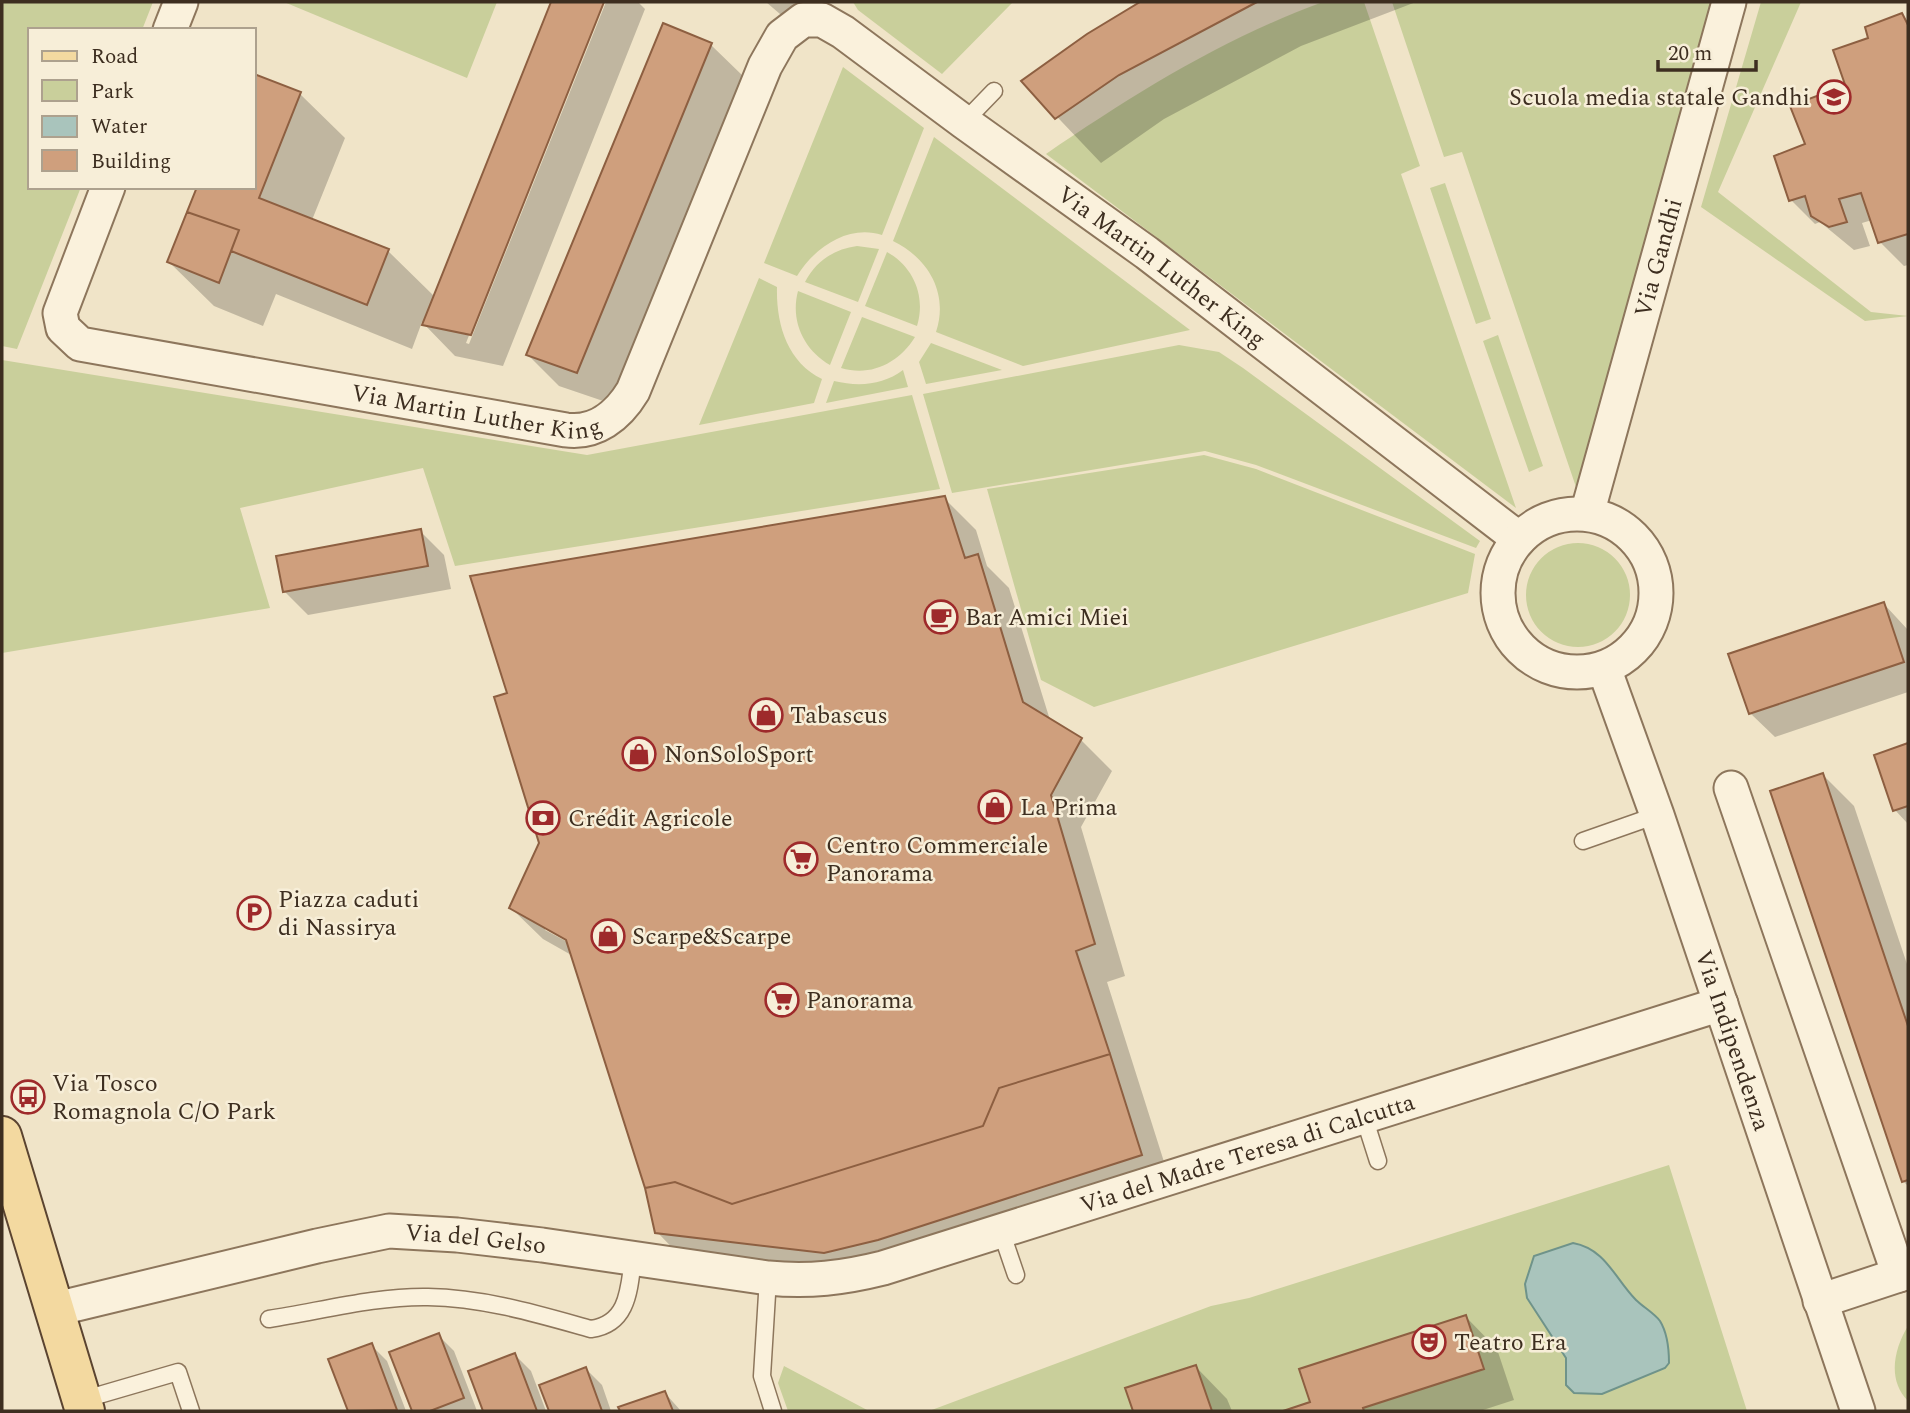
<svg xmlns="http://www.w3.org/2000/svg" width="1910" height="1413" viewBox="0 0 1910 1413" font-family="Spectral,serif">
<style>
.green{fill:#c9cf9b}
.water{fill:#a9c4bc;stroke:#6f938a;stroke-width:2}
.shadow{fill:#0003;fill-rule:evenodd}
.building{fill:#cf9f7d;stroke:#8d5f41;stroke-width:2}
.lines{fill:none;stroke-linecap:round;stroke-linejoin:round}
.lane-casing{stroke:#8d765c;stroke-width:19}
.street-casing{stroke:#8d765c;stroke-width:37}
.primary-casing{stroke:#5b4430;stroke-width:42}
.lane{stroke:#faf1dc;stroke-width:16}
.street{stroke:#faf1dc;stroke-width:33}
.primary{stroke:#f3d9a0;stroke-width:38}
.labels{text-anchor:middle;stroke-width:5;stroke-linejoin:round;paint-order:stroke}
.poi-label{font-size:24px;fill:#3d2e20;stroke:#f7eed8;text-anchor:start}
.street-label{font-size:24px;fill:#3d2e20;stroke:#f7eed8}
</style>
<rect width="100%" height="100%" fill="#f0e4c8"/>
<path class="green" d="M 2,2 L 153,2 L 142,30 L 30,30 L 30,187 L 81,187 L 17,349 L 2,346 Z
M 284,2 L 497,2 L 467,78 Z
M 853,2 L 1013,2 L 942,74 L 858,10 Z
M 1323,2 L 1364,2 L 1420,166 L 1401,174 L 1516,508 L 1046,154 C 1134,94 1222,39 1323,2 Z
M 1392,2 L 1715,2 L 1576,487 L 1462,152 L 1444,157 Z
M 1761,2 L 1801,2 L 1718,192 L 1871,312 L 1908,316 L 1865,321 L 1701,207 Z
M 843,67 L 924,128 L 882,235 C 848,224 814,248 797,276 L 764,263 Z
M 934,137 L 1190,330 L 1023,366 L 936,332 C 949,293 928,258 893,241 Z
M 1445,183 L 1491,319 L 1476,324 L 1430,188 Z
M 857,246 L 879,249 L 858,302 L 805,282 C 816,261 834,249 857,246 Z
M 887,252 C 914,267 926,297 917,326 L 865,306 Z
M 759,278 L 777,287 C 776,324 787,362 822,379 L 814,403 L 699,425 Z
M 798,291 L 851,312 L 830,365 C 804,350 790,321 798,291 Z
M 862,317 L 915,337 C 899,363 871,377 841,368 Z
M 1498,335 L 1543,466 L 1529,472 L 1483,341 Z
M 931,343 L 1002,370 L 926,384 L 919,362 Z
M 1179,345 L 1219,352 L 1243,368 L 1480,541 L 1476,548 L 1256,465 L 1205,451 L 952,493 L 923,394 Z
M 2,360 L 587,455 L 912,395 L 940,489 L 455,566 L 423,468 L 240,508 L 270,608 L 2,653 Z
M 903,370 L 908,387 L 826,403 L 834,381 C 859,387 883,385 903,370 Z
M 1204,455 L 1256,469 L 1475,554 L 1468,593 L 1094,707 L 1041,680 L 987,489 Z
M1526 595a52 52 0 1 1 104 0a52 52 0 1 1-104 0Z
M 1669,1165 L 1747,1411 L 929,1411 L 1211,1306 L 1249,1298 Z
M 1908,1326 L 1908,1401 C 1887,1380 1894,1349 1908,1326 Z
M 784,1366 L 869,1411 L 788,1411 L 778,1383 Z"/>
<path class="water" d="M 1573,1243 C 1606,1249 1615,1279 1636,1300 C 1643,1307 1654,1313 1660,1321 C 1668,1334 1669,1349 1669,1363 L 1665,1368 L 1602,1394 L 1574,1393 L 1566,1385 L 1566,1358 L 1527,1298 L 1525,1284 L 1534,1256 Z"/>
<path class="shadow" d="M 553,2 L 602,2 L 466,343 L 469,344 L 606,2 L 638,2 L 645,9 L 503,366 L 455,356 L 422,322 L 412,349 L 276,294 L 263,326 L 214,306 L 169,262 L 254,187 L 254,75 L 300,94 L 345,138 L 312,220 L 388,251 L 435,297 Z
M 766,2 L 803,2 L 787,20 Z
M 1144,2 L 1416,2 L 1301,46 L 1164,119 L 1101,163 L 1023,81 L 1088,35 Z
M 1901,15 L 1908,22 L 1908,265 L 1904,266 L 1880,242 L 1872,220 L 1862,223 L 1870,246 L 1854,250 L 1820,222 L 1815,224 L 1791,200 L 1808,145 L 1830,93 L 1839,102 L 1851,97 L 1870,39 Z
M 711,45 L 743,76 L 609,403 L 559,386 L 528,355 Z
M 944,498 L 976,530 L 987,566 L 1009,588 L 1050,720 L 1081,740 L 1112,771 L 1081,827 L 1125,976 L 1107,982 L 1172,1187 L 910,1271 L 688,1264 L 657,1232 L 647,1188 L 573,956 L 543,939 L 511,908 ZM 545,926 L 574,942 L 573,945 L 545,930 Z
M 420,531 L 444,555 L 451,589 L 308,615 L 284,591 Z
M 1884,604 L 1908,630 L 1908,692 L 1775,737 L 1750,713 Z
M 1908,745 L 1908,824 L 1895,810 L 1876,756 Z
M 1823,775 L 1854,806 L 1908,967 L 1908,1186 L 1903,1181 Z
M 1466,1317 L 1497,1349 L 1514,1400 L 1480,1411 L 1289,1411 L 1312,1403 Z
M 438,1335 L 454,1351 L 477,1411 L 413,1411 L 391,1353 Z
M 371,1345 L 387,1361 L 406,1411 L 349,1411 L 330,1360 Z
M 515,1355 L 531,1371 L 546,1411 L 485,1411 L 470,1372 Z
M 1196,1367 L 1227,1399 L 1232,1411 L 1134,1411 L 1127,1389 Z
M 586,1369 L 602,1385 L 611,1411 L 551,1411 L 542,1386 Z
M 665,1393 L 681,1411 L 622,1411 L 621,1409 Z"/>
<path class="building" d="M 551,2 L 604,2 L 471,335 L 422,325 Z
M 1140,2 L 1257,2 L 1119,75 L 1055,119 L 1021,81 L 1087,34 Z
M 1902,13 L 1908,25 L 1908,234 L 1878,243 L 1861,193 L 1839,199 L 1847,222 L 1829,227 L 1811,216 L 1805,196 L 1789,201 L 1774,156 L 1805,144 L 1790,106 L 1830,91 L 1834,101 L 1849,96 L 1833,50 L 1868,38 L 1865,27 Z
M 663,23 L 712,43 L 577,373 L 526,355 Z
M 254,74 L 301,92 L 259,198 L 389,249 L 367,305 L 231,251 L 239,230 L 187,212 L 197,187 L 254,187 Z
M 187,212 L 239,230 L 219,283 L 167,262 Z
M 945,496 L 965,558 L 978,554 L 1023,702 L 1082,738 L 1051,795 L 1095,944 L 1076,951 L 1110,1054 L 999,1088 L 983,1126 L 732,1204 L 675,1182 L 645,1188 L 566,940 L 509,908 L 539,843 L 494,697 L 507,693 L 470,576 Z
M 421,529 L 428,566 L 283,592 L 276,556 Z
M 1884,602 L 1904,662 L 1749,714 L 1728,654 Z
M 1908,743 L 1908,806 L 1893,811 L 1874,755 Z
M 1823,773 L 1908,1026 L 1908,1180 L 1902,1182 L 1770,791 Z
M 1110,1054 L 1142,1155 L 878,1240 L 824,1253 L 655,1233 L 645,1188 L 675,1182 L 732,1204 L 983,1126 L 999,1088 Z
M 1466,1315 L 1484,1369 L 1363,1408 L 1364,1411 L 1283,1411 L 1310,1402 L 1299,1369 Z
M 439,1333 L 464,1398 L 430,1411 L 412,1411 L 389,1352 Z
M 372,1343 L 397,1410 L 348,1411 L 328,1359 Z
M 515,1353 L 537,1411 L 483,1411 L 468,1371 Z
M 1196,1365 L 1212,1411 L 1133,1411 L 1125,1388 Z
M 586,1367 L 602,1411 L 549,1411 L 539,1385 Z
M 665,1391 L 673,1411 L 620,1411 L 618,1407 Z"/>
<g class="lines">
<defs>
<path id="lane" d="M 964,122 L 994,91
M 1583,841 L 1657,815
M 1364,1117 L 1378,1161
M 1001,1231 L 1016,1275
M 768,1278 L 762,1376 L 773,1411
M 269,1319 C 321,1311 376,1296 428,1297 C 485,1298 537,1314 591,1329 C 628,1324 629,1290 633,1259
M 82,1400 L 178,1372 L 191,1411"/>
<g id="street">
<path d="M 170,30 L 181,2"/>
<path id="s1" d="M 108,187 L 60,313 L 63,328 L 80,344 L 566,430 C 595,434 618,416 633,391 L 765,66 L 782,36 L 803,20 L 822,20 L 843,32 L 964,122 L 1147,253 L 1519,539"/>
<circle cx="1577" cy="593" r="79"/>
<path id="s2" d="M 1587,514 L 1729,2"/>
<path id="s3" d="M 1604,668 L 1657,815 L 1858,1411"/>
<path d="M 1731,788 L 1899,1275"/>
<path d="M 1820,1301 L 1908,1272"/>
<path id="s4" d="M 56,1309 L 317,1246 L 389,1231 L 457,1235 L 542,1245 L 768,1278 C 809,1282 843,1278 883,1268 L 1721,1004"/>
</g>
<path id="primary" d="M 2,1136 L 85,1411"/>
</defs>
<use href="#lane" class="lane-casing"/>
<use href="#street" class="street-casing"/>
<use href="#primary" class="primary-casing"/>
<use href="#lane" class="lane"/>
<use href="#street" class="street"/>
<use href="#primary" class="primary"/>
</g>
<defs>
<symbol id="school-ring" viewBox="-11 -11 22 22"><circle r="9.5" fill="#f7eed8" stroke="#9e2a2b" stroke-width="1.5"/><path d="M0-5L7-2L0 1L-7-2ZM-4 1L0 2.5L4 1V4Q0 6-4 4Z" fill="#9e2a2b"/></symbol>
<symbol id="cafe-ring" viewBox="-11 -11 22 22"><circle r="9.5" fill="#f7eed8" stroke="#9e2a2b" stroke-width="1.5"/><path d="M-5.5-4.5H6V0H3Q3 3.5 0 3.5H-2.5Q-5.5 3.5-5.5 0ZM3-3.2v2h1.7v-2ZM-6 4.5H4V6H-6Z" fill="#9e2a2b"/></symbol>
<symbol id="shop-ring" viewBox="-11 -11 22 22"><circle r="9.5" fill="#f7eed8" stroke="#9e2a2b" stroke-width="1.5"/><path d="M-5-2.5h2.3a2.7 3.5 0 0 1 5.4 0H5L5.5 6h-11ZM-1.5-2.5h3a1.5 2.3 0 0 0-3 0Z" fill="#9e2a2b"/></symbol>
<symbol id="bank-ring" viewBox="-11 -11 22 22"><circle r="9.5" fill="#f7eed8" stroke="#9e2a2b" stroke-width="1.5"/><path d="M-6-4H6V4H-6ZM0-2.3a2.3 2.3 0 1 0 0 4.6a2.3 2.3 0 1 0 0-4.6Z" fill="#9e2a2b"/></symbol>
<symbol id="supermarket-ring" viewBox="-11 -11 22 22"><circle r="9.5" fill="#f7eed8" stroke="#9e2a2b" stroke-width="1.5"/><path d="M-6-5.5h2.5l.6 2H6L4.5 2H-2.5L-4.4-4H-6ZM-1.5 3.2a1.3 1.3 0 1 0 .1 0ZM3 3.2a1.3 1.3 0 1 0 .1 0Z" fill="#9e2a2b"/></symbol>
<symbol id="parking-ring" viewBox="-11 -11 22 22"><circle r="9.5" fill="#f7eed8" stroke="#9e2a2b" stroke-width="1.5"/><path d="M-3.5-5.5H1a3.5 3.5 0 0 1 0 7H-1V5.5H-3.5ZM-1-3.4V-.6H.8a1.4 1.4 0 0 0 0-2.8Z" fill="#9e2a2b"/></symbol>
<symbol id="bus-ring" viewBox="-11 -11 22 22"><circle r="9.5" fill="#f7eed8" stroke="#9e2a2b" stroke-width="1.5"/><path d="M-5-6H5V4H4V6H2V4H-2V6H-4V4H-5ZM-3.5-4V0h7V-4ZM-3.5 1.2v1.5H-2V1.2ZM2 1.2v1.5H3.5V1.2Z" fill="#9e2a2b"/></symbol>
<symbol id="theatre-ring" viewBox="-11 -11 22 22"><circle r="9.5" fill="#f7eed8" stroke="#9e2a2b" stroke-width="1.5"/><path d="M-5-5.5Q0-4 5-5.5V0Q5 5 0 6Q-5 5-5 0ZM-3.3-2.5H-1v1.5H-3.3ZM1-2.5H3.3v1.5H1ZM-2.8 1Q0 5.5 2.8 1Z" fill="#9e2a2b"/></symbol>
</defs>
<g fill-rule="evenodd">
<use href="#school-ring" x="1815" y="78" width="38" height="38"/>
<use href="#cafe-ring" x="922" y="598" width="38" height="38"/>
<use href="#shop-ring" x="747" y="696" width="38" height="38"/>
<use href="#shop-ring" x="620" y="735" width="38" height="38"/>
<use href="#shop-ring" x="976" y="788" width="38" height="38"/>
<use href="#bank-ring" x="524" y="799" width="38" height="38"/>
<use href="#supermarket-ring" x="782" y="840" width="38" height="38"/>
<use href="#parking-ring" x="235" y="894" width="38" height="38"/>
<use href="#shop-ring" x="589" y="917" width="38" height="38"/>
<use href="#supermarket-ring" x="763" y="981" width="38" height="38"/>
<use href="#bus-ring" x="9" y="1078" width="38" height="38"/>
<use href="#theatre-ring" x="1410" y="1323" width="38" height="38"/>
</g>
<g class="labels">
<g class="poi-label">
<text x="1810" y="105" text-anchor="end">Scuola media statale Gandhi</text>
<text x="965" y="625">Bar Amici Miei</text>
<text x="790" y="723">Tabascus</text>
<text x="664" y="762">NonSoloSport</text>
<text x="1020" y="815">La Prima</text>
<text x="568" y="826">Crédit Agricole</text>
<text x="826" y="853">Centro Commerciale<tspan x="826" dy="28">Panorama</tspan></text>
<text x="278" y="907">Piazza caduti<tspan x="278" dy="28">di Nassirya</tspan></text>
<text x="632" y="944">Scarpe&amp;Scarpe</text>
<text x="806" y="1008">Panorama</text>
<text x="52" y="1091">Via Tosco<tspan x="52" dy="28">Romagnola C/O Park</tspan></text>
<text x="1454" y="1350">Teatro Era</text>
</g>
<g class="street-label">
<text dy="8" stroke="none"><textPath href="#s2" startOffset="266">Via Gandhi</textPath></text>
<text dy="8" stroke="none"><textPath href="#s1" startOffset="1600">Via Martin Luther King</textPath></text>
<text dy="8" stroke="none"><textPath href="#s1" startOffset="576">Via Martin Luther King</textPath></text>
<text dy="8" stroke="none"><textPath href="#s3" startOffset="394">Via Indipendenza</textPath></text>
<text dy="8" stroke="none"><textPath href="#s4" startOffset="1222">Via del Madre Teresa di Calcutta</textPath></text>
<text dy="8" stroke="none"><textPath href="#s4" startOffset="429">Via del Gelso</textPath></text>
</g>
</g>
<rect width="1910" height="1413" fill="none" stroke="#3d2e20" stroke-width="7"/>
<rect x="28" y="28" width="228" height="161" fill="#f7eed8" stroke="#ada18e" stroke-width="2"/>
<rect x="42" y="51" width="35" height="10" fill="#f3d9a0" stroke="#ada18e" stroke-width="2"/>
<text x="91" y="63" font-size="21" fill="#3d2e20">Road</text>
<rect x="42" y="80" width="35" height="21" fill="#c9cf9b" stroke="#ada18e" stroke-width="2"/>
<text x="91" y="98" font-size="21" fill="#3d2e20">Park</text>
<rect x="42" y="116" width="35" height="21" fill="#a9c4bc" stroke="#ada18e" stroke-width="2"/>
<text x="91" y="133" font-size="21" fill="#3d2e20">Water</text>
<rect x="42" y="150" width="35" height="21" fill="#cf9f7d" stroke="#ada18e" stroke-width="2"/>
<text x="91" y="168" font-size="21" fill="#3d2e20">Building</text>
<path d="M1658 60v10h98v-10" fill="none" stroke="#3d2e20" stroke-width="3.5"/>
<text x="1668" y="60" font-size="21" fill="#3d2e20" stroke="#f7eed8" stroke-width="5" paint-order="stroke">20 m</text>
</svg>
